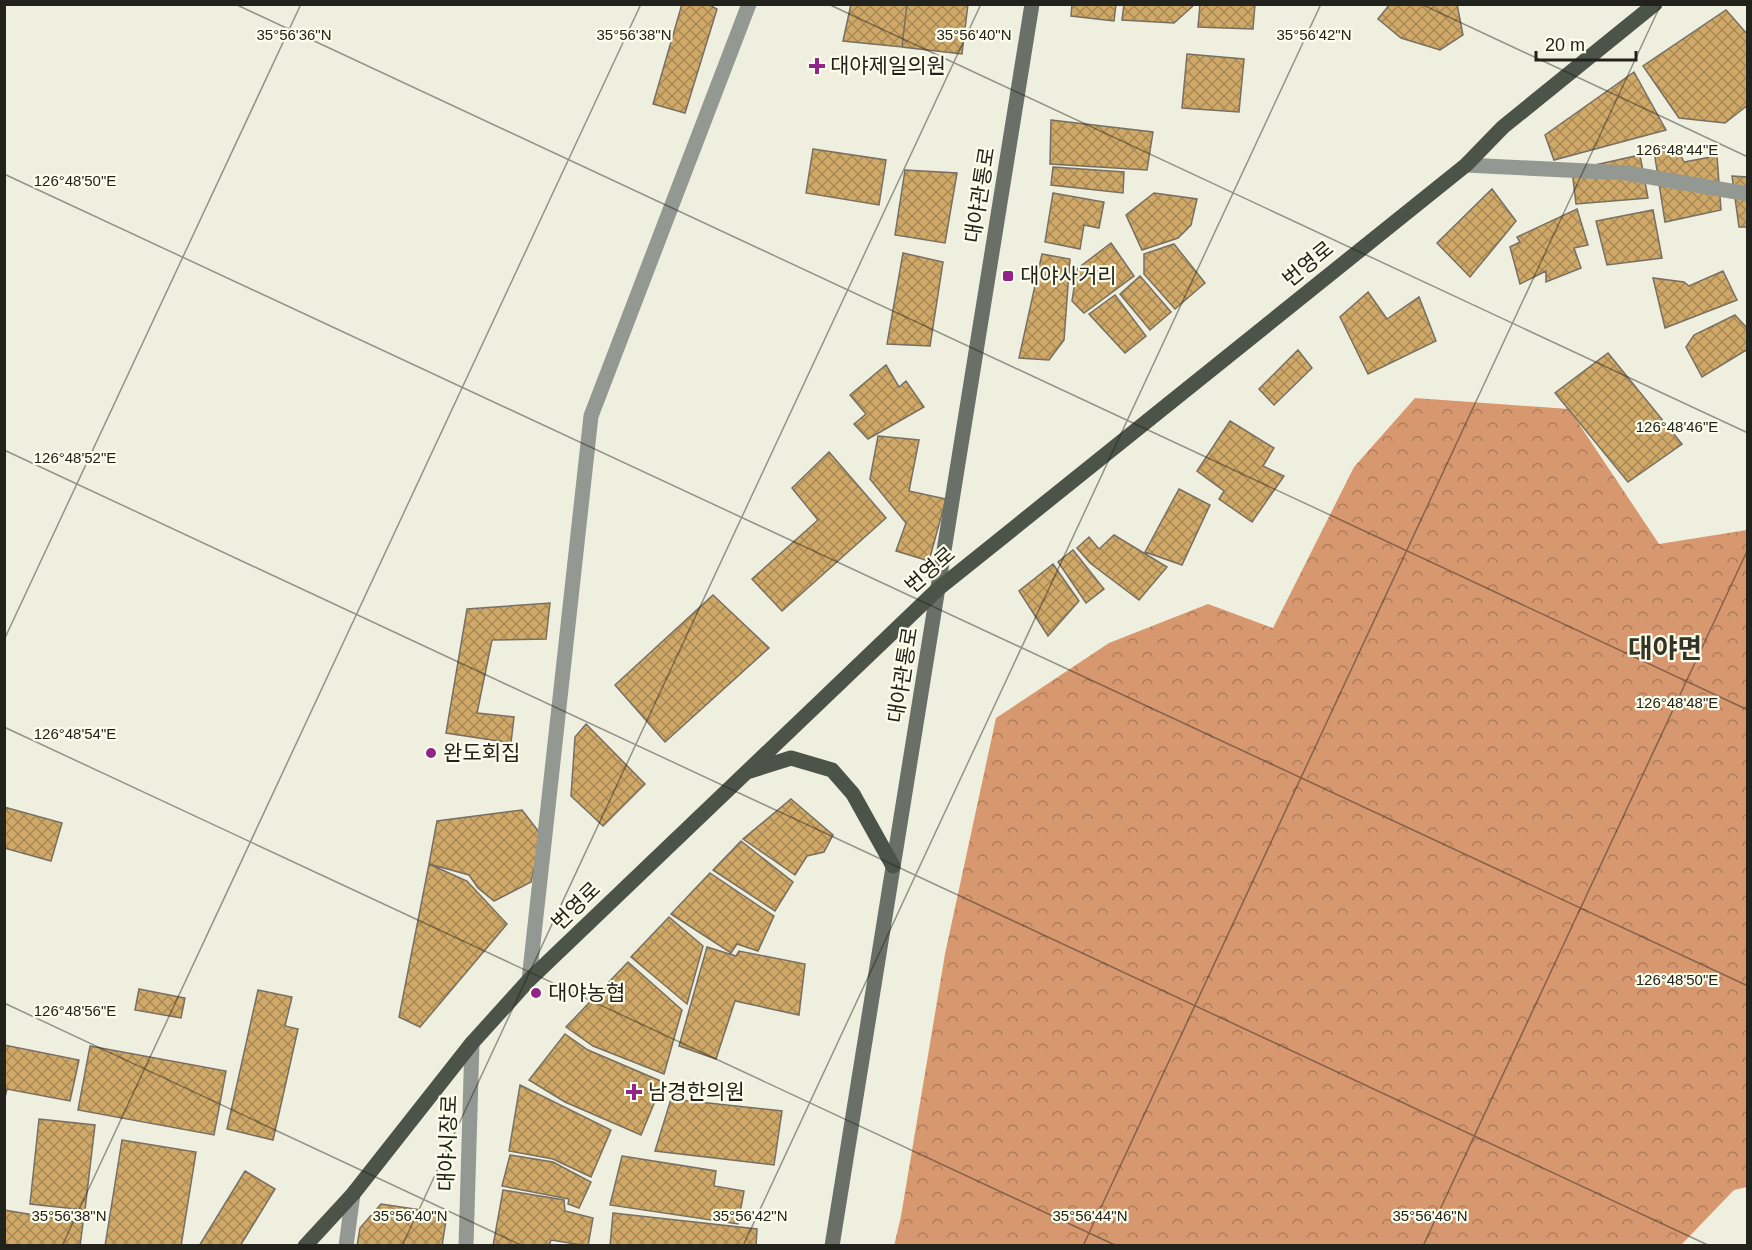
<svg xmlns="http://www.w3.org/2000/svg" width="1752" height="1250" viewBox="0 0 1752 1250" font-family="Helvetica,'Noto Sans KR',sans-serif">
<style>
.forest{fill:url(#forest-crowns)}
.building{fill:url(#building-cross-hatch);stroke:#776f61;stroke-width:1.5}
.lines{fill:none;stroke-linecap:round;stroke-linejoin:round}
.street{stroke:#949892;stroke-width:15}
.secondary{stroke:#6a7067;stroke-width:15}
.primary{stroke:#4c5348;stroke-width:15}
.ticks{fill:none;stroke:#22221c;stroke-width:1.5;stroke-opacity:0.45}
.poi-dot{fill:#922688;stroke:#fdfdec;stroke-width:2}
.labels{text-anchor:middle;stroke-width:4.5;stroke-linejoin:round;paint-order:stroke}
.poi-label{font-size:21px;fill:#22221c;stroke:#fdfdec;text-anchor:start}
.street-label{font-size:21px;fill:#22221c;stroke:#fdfdec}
.district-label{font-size:27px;font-weight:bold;fill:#333326;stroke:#fdfdec}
.ticks-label{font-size:15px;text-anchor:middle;fill:#22221c;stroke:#fdfdec;stroke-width:4.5;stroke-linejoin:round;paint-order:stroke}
</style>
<defs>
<pattern id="forest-crowns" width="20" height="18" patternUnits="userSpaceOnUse" patternTransform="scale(1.5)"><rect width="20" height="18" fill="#d8986f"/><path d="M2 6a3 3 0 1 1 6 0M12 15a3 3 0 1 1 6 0" fill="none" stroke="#af7c5a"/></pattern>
<pattern id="building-cross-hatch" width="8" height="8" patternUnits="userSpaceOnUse" patternTransform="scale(1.5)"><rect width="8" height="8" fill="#d0a968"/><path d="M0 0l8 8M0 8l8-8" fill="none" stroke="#a88955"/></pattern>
</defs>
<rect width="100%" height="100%" fill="#efefdf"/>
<path class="forest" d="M 1415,398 L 1569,409 L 1659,544 L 1747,530 L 1747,1187 L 1734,1190 L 1681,1245 L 894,1246 L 901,1216 L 945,954 L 996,718 L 1109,643 L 1208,604 L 1273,628 L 1354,467 Z"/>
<path class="building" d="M 682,4 L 708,4 L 717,9 L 685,113 L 653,104 Z
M 851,4 L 907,4 L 902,47 L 843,41 Z
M 907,4 L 968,4 L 962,54 L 902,47 Z
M 1072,4 L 1116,4 L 1114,21 L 1071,16 Z
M 1124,4 L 1194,4 L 1194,5 L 1174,23 L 1122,20 Z
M 1200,4 L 1255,4 L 1253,29 L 1198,27 Z
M 1390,4 L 1457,4 L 1463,35 L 1440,50 L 1401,38 L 1378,19 Z
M 1726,10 L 1748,35 L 1748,105 L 1725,123 L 1679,118 L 1643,66 Z
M 1187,54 L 1244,59 L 1239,112 L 1182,108 Z
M 1634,72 L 1666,130 L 1554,160 L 1545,135 Z
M 1051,120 L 1153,132 L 1147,170 L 1050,164 Z
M 1677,148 L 1684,162 L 1717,156 L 1721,210 L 1665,222 L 1654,151 Z
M 813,149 L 886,160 L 879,205 L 806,193 Z
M 1640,155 L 1648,198 L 1576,204 L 1572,170 Z
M 1053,167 L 1124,172 L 1123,193 L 1051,185 Z
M 905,170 L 957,173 L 945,243 L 895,235 Z
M 1732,176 L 1748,177 L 1748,227 L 1739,227 Z
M 1492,189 L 1516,221 L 1470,277 L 1437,243 Z
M 1053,193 L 1104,202 L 1099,228 L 1084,225 L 1080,249 L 1045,242 Z
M 1154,193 L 1197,199 L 1191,225 L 1178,238 L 1142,250 L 1126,215 Z
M 1577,209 L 1588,245 L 1574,248 L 1581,268 L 1546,282 L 1546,271 L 1520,284 L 1510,247 L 1520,242 L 1517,237 Z
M 1653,210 L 1662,258 L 1607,265 L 1596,221 Z
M 1111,243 L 1134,276 L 1084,313 L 1072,301 L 1077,269 Z
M 1174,244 L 1205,283 L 1175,309 L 1144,274 L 1144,254 Z
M 903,253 L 943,262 L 930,346 L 887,344 Z
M 1042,254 L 1070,259 L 1064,340 L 1049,360 L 1019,358 Z
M 1723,271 L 1737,300 L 1665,328 L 1653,278 L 1684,282 L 1689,286 Z
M 1140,276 L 1171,312 L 1150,330 L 1120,294 Z
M 1368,292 L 1387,319 L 1419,297 L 1436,341 L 1368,374 L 1340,317 Z
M 1115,295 L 1146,336 L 1125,353 L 1089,314 Z
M 1735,315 L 1748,329 L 1748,349 L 1702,377 L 1686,347 L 1694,335 Z
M 1298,350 L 1312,368 L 1274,405 L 1259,389 Z
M 1608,353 L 1682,444 L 1628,482 L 1555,393 Z
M 886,365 L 899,387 L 906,381 L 924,407 L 868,439 L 854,424 L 866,414 L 850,395 Z
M 1230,421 L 1274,448 L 1263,466 L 1284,476 L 1252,522 L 1219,499 L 1224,491 L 1197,471 Z
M 878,436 L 919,440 L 909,491 L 946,499 L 929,561 L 896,551 L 906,523 L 870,479 Z
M 829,452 L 886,518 L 782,611 L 752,579 L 818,520 L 792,488 Z
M 1179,489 L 1210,505 L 1182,565 L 1145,552 Z
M 1114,535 L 1167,567 L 1139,600 L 1090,563 L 1077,548 L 1089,537 L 1099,549 Z
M 1073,550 L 1104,589 L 1086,603 L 1058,562 Z
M 1053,564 L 1079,601 L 1048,636 L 1019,591 Z
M 713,595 L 769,648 L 665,742 L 615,685 Z
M 550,603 L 546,639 L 492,640 L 477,713 L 514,717 L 511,743 L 446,733 L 467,609 Z
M 586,724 L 645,784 L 603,826 L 571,796 L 575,737 Z
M 791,799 L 833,835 L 824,852 L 807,856 L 795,875 L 743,839 Z
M 4,807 L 62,823 L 51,861 L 4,848 Z
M 522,810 L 542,836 L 531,882 L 494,901 L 478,888 L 469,875 L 429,864 L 437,821 Z
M 741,841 L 793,882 L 775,911 L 713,870 Z
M 429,864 L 467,881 L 507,924 L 420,1027 L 399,1017 Z
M 710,873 L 774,916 L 758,951 L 737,944 L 731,953 L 671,914 Z
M 669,917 L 703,946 L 687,1004 L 631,957 Z
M 707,947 L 736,956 L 739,951 L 805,964 L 799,1015 L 735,1001 L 716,1059 L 679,1046 Z
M 628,962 L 682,1010 L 664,1074 L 593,1046 L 566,1027 Z
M 139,989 L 185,998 L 181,1018 L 135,1010 Z
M 258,990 L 292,997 L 285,1026 L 298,1029 L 273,1140 L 227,1129 Z
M 565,1034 L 588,1050 L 663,1082 L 641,1135 L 565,1102 L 529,1080 Z
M 4,1045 L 79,1060 L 70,1101 L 7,1089 L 4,1101 Z
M 90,1046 L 226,1071 L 214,1135 L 78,1110 Z
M 520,1085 L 611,1130 L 591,1177 L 553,1159 L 509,1151 Z
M 671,1099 L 782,1111 L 774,1165 L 655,1151 Z
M 39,1119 L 95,1125 L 85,1210 L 30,1204 Z
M 122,1140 L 196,1152 L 181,1246 L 105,1246 Z
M 510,1155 L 553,1162 L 591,1182 L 579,1208 L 568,1204 L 569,1199 L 502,1186 Z
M 622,1156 L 716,1171 L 714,1186 L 744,1191 L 738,1224 L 610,1205 Z
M 245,1171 L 275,1189 L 240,1246 L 199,1246 Z
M 503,1190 L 564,1200 L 565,1211 L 593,1218 L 588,1246 L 551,1240 L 549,1246 L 493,1246 Z
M 381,1204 L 447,1214 L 442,1246 L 357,1246 L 360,1228 Z
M 4,1210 L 83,1223 L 80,1246 L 4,1246 Z
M 613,1213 L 757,1229 L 756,1246 L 610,1246 Z"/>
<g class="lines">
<path class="street" d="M 1466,165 L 1627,173 L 1748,194
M 529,980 L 591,416 L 749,4
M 346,1246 L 353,1194
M 466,1246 L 472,1043"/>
<path class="secondary" d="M 832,1246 L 1032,4"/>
<path class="primary" d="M 750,771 L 791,758 L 832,770 L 853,794 L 893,866
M 305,1246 L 353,1194 L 472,1043 L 529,980 L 938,589 L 1466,165 L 1503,127 L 1655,4"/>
</g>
<path class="ticks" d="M 235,4 L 1748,710M 828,4 L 1748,433M 1421,4 L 1748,157M 4,174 L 1748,986M 4,450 L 1710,1246M 4,640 L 301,4M 4,727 L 1117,1246M 4,1003 L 523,1246M 62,1246 L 641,4M 402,1246 L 981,4M 743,1246 L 1321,4M 1083,1246 L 1661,4M 1423,1246 L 1748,549"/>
<g class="poi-dot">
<path d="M814 57h6v6h6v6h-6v6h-6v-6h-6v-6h6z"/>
<rect x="1002" y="270" width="12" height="12" rx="3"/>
<circle cx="431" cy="753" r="6"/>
<circle cx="536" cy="993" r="6"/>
<path d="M631 1083h6v6h6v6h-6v6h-6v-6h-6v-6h6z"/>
</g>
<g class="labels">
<g class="poi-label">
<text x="830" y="73">대야제일의원</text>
<text x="1020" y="283">대야사거리</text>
<text x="443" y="760">완도회집</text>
<text x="548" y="1000">대야농협</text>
<text x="648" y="1099">남경한의원</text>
</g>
<g class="street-label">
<text transform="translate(980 195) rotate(-81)" y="7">대야관통로</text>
<text transform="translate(1308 264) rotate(-39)" y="7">번영로</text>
<text transform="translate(930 570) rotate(-41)" y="7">번영로</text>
<text transform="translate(903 675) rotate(-81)" y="7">대야관통로</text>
<text transform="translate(576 906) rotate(-44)" y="7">번영로</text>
<text transform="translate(448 1143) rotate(-88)" y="7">대야시장로</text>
</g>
<g class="district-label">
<text x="1665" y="658">대야면</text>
</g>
</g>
<g class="ticks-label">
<text x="294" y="40">35°56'36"N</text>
<text x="634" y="40">35°56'38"N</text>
<text x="974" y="40">35°56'40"N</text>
<text x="1314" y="40">35°56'42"N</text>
<text x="1677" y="155">126°48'44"E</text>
<text x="75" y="186">126°48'50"E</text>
<text x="1677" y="432">126°48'46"E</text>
<text x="75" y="463">126°48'52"E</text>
<text x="1677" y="708">126°48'48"E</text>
<text x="75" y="739">126°48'54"E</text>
<text x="1677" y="985">126°48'50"E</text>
<text x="75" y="1016">126°48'56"E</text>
<text x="69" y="1221">35°56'38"N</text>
<text x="410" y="1221">35°56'40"N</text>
<text x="750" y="1221">35°56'42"N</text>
<text x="1090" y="1221">35°56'44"N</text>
<text x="1430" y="1221">35°56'46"N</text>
</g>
<rect width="1752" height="1250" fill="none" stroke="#22221c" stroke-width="12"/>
<path d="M1536 51v9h100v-9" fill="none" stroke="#22221c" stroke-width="3"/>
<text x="1545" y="51" font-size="18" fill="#22221c" stroke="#fdfdec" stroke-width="4.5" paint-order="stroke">20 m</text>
</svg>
